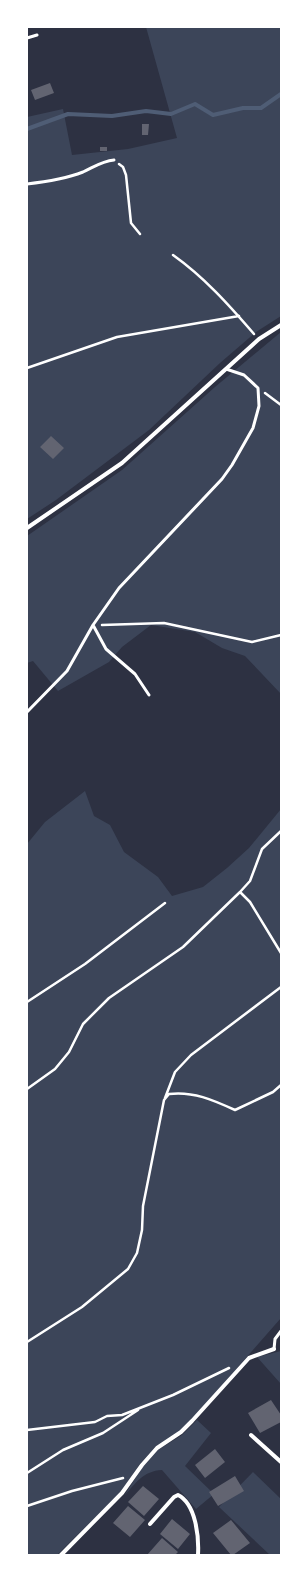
<svg xmlns="http://www.w3.org/2000/svg" width="308" height="1582" viewBox="0 0 308 1582" font-family="Lora,serif">
<style>
.green{fill:#3c4559}
.lines{fill:none;stroke-linecap:round;stroke-linejoin:round}
.stream{stroke:#4f5d75;stroke-width:4}
.building{fill:#626471}
.path{stroke:#fff;stroke-width:2.5}
.service{stroke:#fff;stroke-width:3}
.minor{stroke:#fff;stroke-width:4}
</style>
<rect width="100%" height="100%" fill="#2d3142"/>
<path class="green" d="M 146,27 L 281,27 L 281,316 L 256,332 L 220,363 L 149,430 L 56,500 L 27,519 L 27,117 L 63,109 L 72,155 L 128,149 L 177,138 Z
M 281,332 L 281,694 L 245,656 L 222,648 L 195,632 L 151,625 L 122,647 L 109,662 L 58,691 L 33,661 L 27,663 L 27,536 L 122,470 L 215,387 Z
M 85,791 L 94,816 L 110,825 L 124,852 L 158,877 L 172,896 L 203,887 L 227,868 L 249,848 L 281,809 L 281,1318 L 181,1432 L 156,1446 L 139,1465 L 121,1492 L 57,1555 L 27,1555 L 27,844 L 45,822 Z
M 281,1351 L 281,1384 L 257,1357 Z
M 197,1420 L 211,1433 L 185,1466 L 214,1494 L 196,1509 L 162,1470 C 143,1471 136,1483 124,1496 L 142,1468 L 158,1450 L 182,1435 Z
M 253,1472 L 281,1499 L 281,1555 L 270,1555 L 219,1507 Z"/>
<g class="lines">
<path class="stream" d="M 27,129 L 68,114 L 112,116 L 146,111 L 171,114 L 195,104 L 213,115 L 243,108 L 261,108 L 281,94"/>
</g>
<path class="building" d="M 50,83 L 54,93 L 35,100 L 31,90 Z
M 142,124 L 149,124 L 148,135 L 142,135 Z
M 100,147 L 107,147 L 107,151 L 100,151 Z
M 51,436 L 64,448 L 53,459 L 40,447 Z
M 271,1400 L 281,1415 L 281,1422 L 260,1433 L 248,1413 Z
M 215,1449 L 225,1462 L 205,1478 L 195,1465 Z
M 235,1476 L 244,1491 L 218,1506 L 209,1492 Z
M 143,1486 L 159,1499 L 144,1516 L 128,1502 Z
M 128,1506 L 145,1520 L 130,1537 L 113,1523 Z
M 172,1519 L 190,1534 L 178,1549 L 160,1534 Z
M 231,1520 L 250,1543 L 233,1555 L 231,1555 L 213,1533 Z
M 162,1538 L 178,1552 L 175,1555 L 147,1555 Z"/>
<g class="lines">
<path class="path" d="M 119,164 L 123,167 L 126,175 L 131,223 L 140,234
M 173,255 C 204,277 229,305 254,334
M 27,368 L 117,337 L 239,316
M 265,393 L 281,405
M 102,625 L 164,623 L 252,642 L 281,635
M 240,892 L 250,902 L 281,953
M 27,1002 L 85,964 L 165,903
M 27,1089 L 55,1069 L 69,1052 L 83,1024 L 109,998 L 183,947 L 240,892 L 250,881 L 262,849 L 281,831
M 165,1098 L 175,1072 L 191,1055 L 281,987
M 27,1342 L 82,1307 L 128,1269 L 137,1253 L 142,1230 L 143,1206 L 164,1100 L 169,1094 C 193,1091 213,1100 235,1110 L 273,1092 L 281,1085
M 27,1430 L 95,1422 L 107,1416 L 122,1415 L 173,1395 L 229,1368
M 27,1473 L 63,1450 L 103,1433 L 138,1410
M 27,1506 L 72,1491 L 123,1478"/>
<path class="service" d="M 27,38 L 37,35
M 27,184 C 45,182 65,179 83,172 C 94,167 102,161 114,160
M 149,695 L 135,674 L 106,649 L 93,625 L 119,588 L 222,479 L 232,465 L 253,428 L 259,406 L 258,388 L 244,375 L 226,369
M 27,712 L 67,671 L 93,625
M 274,1349 L 275,1339 L 281,1331"/>
<path class="minor" d="M 27,528 L 122,463 L 259,339 L 281,325
M 251,1435 L 281,1462
M 150,1524 L 174,1497 L 178,1495 C 196,1504 199,1537 198,1555
M 61,1555 L 122,1493 L 142,1465 L 157,1448 L 181,1432 L 192,1421 L 249,1358 L 274,1349"/>
</g>
<rect width="308" height="1582" fill="none" stroke="#ffffff" stroke-width="56"/>
</svg>
